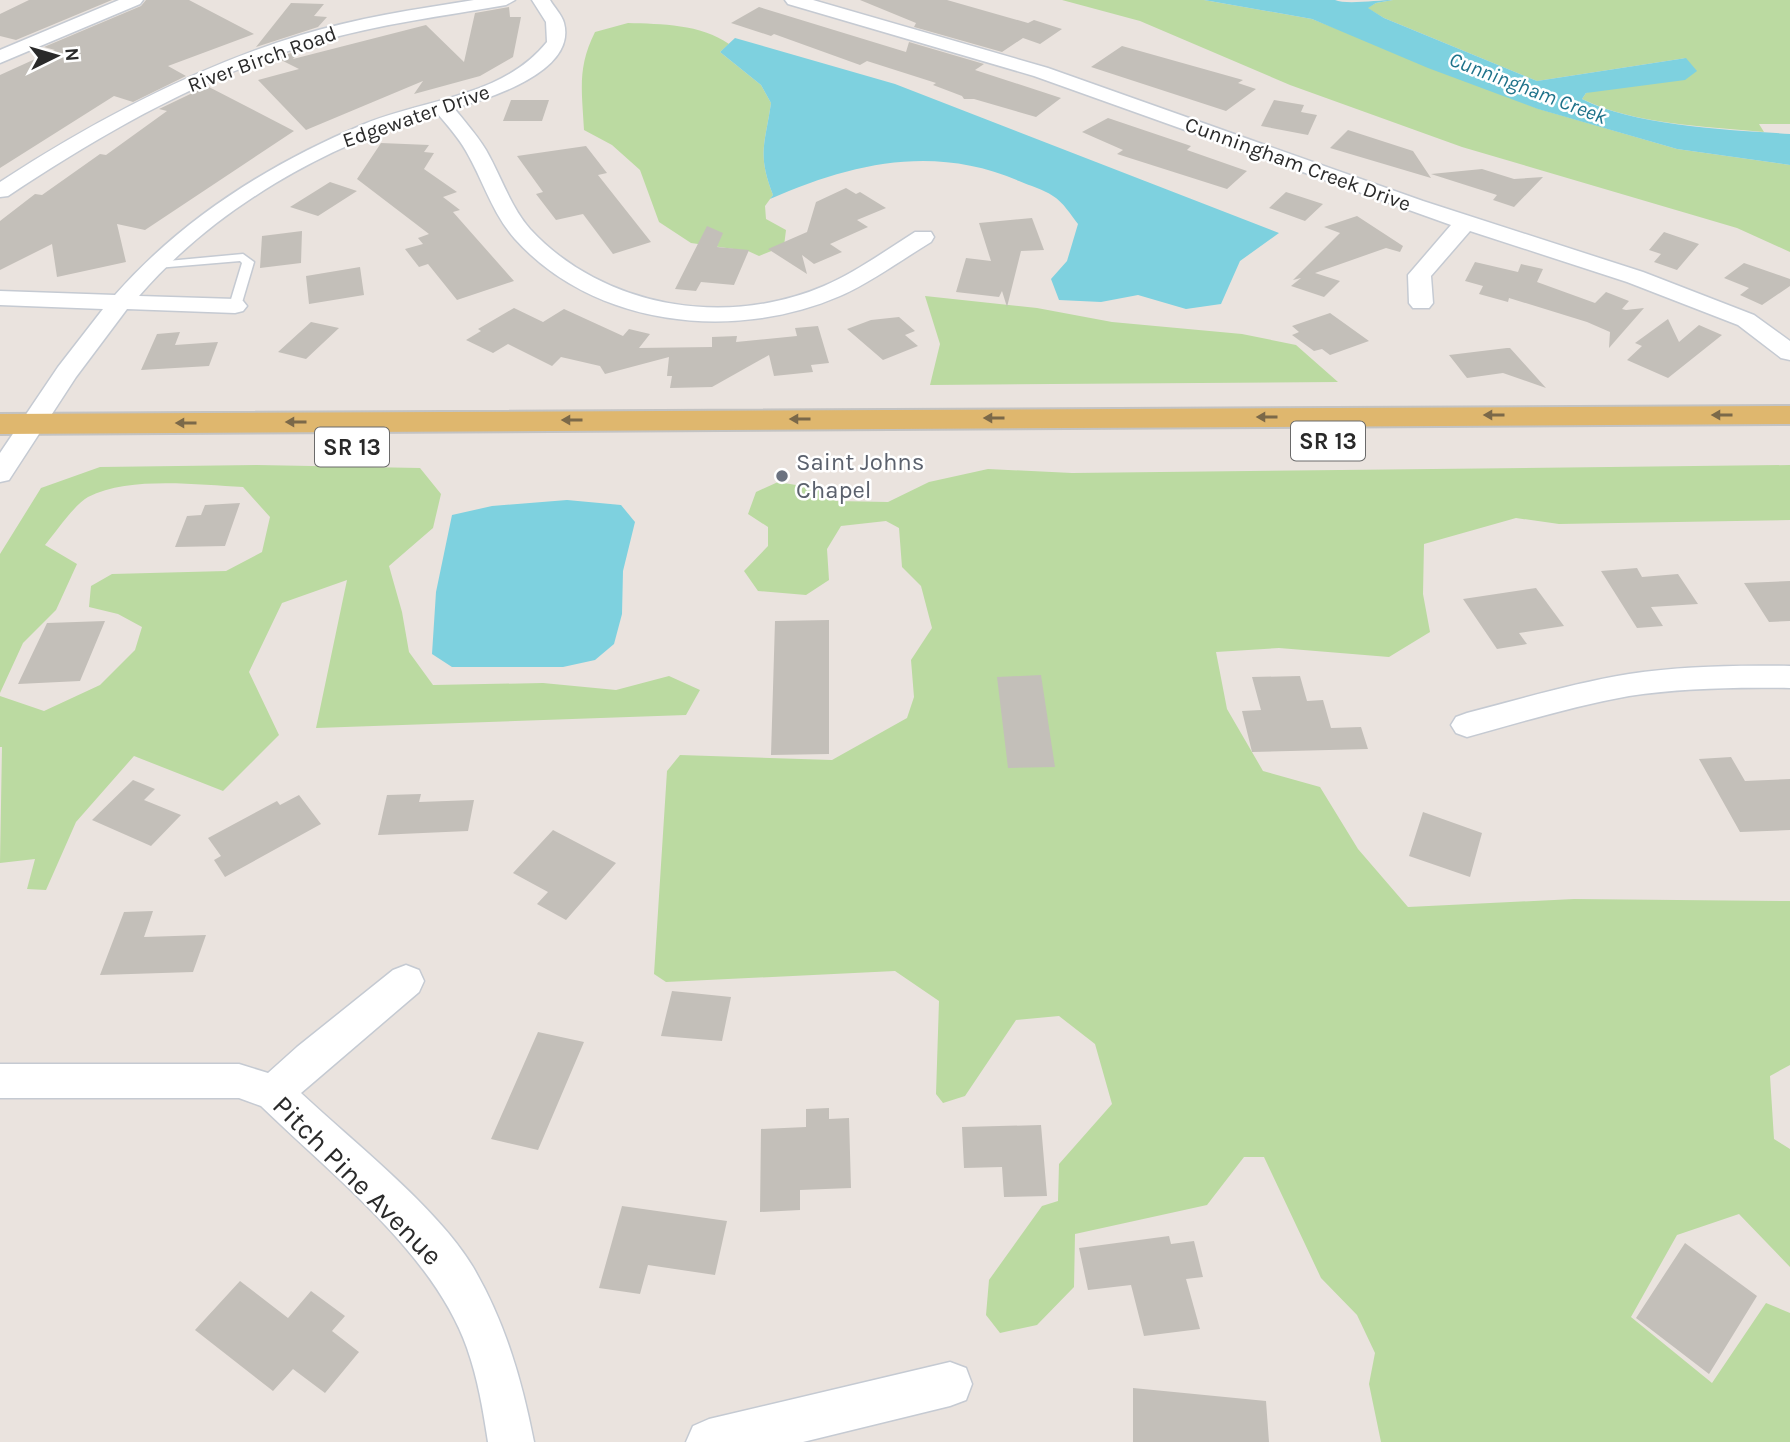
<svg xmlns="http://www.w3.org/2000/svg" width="1790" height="1442" viewBox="0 0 1790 1442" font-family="Karla,sans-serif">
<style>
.green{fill:#bbdaa1}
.water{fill:#7ed1df}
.building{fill:#c3bfb9}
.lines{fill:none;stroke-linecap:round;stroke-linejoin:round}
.lane-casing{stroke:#c5cad2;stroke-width:3}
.street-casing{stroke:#c5cad2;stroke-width:3}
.primary-casing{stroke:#c3c3c3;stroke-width:4}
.lane{fill:#fff;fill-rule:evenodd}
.street{fill:#fff;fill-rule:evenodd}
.primary{fill:#dfb76e;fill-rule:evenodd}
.oneway{fill:#7b6949}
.worship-dot{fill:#6b7280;stroke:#fff;stroke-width:2.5}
.labels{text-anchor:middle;stroke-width:5;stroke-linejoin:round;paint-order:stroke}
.far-street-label{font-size:21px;fill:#2a2a2a;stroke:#fff}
.far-water-label{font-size:21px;font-style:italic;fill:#1e728a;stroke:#fff}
.shield{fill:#fff;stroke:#6a6a6a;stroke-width:2}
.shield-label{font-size:23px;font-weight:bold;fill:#2a2a2a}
.worship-label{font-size:24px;fill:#5b616d;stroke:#fff;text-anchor:start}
.near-street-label{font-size:28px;fill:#2a2a2a;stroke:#fff}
</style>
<rect width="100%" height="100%" fill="#eae3de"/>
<path class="green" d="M 1062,0 L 1204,0 L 1312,19 L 1539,109 L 1677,149 L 1790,165 L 1790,252 L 1737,228 L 1462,147 L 1290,85 L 1140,21 Z
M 1393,0 L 1790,0 L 1790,124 L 1759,124 L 1764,132 C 1704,126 1636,125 1582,99 L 1586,93 L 1686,58 L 1537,81 L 1384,18 L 1367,8 L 1376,3 Z
M 628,23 C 661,24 701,24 729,44 L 720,52 L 761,85 L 771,103 C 765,144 757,154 773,195 L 765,206 L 766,219 L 786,230 L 784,246 L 759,256 L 748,251 L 691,243 L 659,222 L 640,170 L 612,145 L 584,130 C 582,90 577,68 595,32 Z
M 925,296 L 1037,308 L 1112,322 L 1242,334 L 1296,345 L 1338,382 L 930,385 L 940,344 Z
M 257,465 L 420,468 L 441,494 L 433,528 L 389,566 L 402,612 L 409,652 L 433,685 L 543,683 L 616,690 L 669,676 L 700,690 L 686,715 L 316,728 L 347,580 L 282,603 L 249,672 L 279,735 L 223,791 L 134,756 L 76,822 L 46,890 L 27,889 L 35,859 L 0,863 L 2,747 L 0,747 L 0,696 L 44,711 L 100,685 L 135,650 L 142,627 L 118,614 L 89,607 L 91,586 L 112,574 L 226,571 L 262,552 L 270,517 L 243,487 C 197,485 130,476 88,497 C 75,504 55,533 45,545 L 77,564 L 56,610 L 23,643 L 0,693 L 0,554 L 41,488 L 100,467 Z
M 1790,465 L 1790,520 L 1559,524 L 1516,518 L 1424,544 L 1423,594 L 1430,632 L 1389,657 L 1279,648 L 1216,652 L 1227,709 L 1263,771 L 1320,787 L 1358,849 L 1408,907 L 1574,899 L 1790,901 L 1790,1065 L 1770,1076 L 1774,1139 L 1790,1149 L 1790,1267 L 1739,1214 L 1677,1235 L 1631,1317 L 1712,1383 L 1766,1303 L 1790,1313 L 1790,1442 L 1381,1442 L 1369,1384 L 1375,1353 L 1357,1315 L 1321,1278 L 1264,1157 L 1244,1157 L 1207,1205 L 1075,1234 L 1074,1287 L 1037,1325 L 1000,1333 L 986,1315 L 989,1280 L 1042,1206 L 1058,1201 L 1059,1164 L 1112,1104 L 1095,1044 L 1059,1016 L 1016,1020 L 965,1096 L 943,1103 L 936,1094 L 939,1001 L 895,971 L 666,982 L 654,974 L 667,771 L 680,755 L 832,760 L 907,718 L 914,697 L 911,660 L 932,628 L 921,586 L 902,567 L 899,528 L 886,521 L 841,526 L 827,549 L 829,580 L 806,595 L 758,591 L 744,571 L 768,546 L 768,527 L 748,514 L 756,492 L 778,482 L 820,489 L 836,501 L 888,502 L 929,482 L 988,469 L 1072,473 Z"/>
<path class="water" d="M 1204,0 L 1335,0 C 1346,5 1378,0 1393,0 L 1376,3 L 1368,8 L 1384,18 L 1537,81 L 1686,58 L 1697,71 L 1685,80 L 1586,93 L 1582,99 C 1634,126 1730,130 1790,134 L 1790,165 L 1677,149 L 1538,109 L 1428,68 L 1312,19 Z
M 735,38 L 895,84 L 1279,233 L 1240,261 L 1221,304 L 1186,309 L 1138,295 L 1101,302 L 1059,300 L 1051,279 L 1067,261 L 1078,224 C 1071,215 1063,202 1053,196 C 1043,189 1030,186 1019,181 C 934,144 852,163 770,199 L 773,195 C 757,154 765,144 771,103 L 761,85 L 720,52 Z
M 567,500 L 621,505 L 635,522 L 623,571 L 622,614 L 614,644 L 595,660 L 563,667 L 452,667 L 432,654 L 436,592 L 452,515 L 492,506 Z"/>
<path class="building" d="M 29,0 L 112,0 L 16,40 L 0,36 L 0,14 Z
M 146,0 L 189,0 L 254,34 L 168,66 L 186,76 L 133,102 L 114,96 L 0,168 L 0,75 L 55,50 L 44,47 L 141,6 Z
M 860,0 L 947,0 L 1028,23 L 1034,20 L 1062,29 L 1040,44 L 1023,38 L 1002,52 L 914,27 L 916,23 Z
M 291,3 L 324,4 L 314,16 L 327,17 L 318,27 L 256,47 Z
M 509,7 L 510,17 L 521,17 L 513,57 L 480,76 L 414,94 L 423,81 L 306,130 L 258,80 L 299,69 L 277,58 L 300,50 L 293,59 L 426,25 L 464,62 L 475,13 Z
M 759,7 L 906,52 L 909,42 L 984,64 L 975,70 L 1061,98 L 1036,117 L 974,99 L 964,99 L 962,96 L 933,85 L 936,83 L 867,61 L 860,65 L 774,34 L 771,36 L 731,23 Z
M 1122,46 L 1243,80 L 1238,83 L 1256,89 L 1226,111 L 1091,67 Z
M 207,86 L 294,131 L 145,230 L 117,224 L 126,262 L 57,277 L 52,244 L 0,270 L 0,221 L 35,194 L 42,195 L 100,154 L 106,155 L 167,111 L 159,109 Z
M 511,100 L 549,100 L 542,121 L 503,121 Z
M 1274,100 L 1304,105 L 1301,112 L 1317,115 L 1308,135 L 1261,126 Z
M 1108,118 L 1191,146 L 1187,150 L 1247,171 L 1227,189 L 1117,154 L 1123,150 L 1082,132 Z
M 1348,130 L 1413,151 L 1431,178 L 1330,148 Z
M 381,143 L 429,145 L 424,152 L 434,153 L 424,169 L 457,192 L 443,197 L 460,210 L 453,212 L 514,281 L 457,300 L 428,264 L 419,267 L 405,249 L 423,244 L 418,238 L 429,234 L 357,179 Z
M 586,146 L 607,173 L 598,175 L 651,242 L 613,254 L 583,214 L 556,220 L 536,194 L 543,192 L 517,156 Z
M 1482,169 L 1514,179 L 1543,177 L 1514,207 L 1493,200 L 1497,195 L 1431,174 Z
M 330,182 L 357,191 L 318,216 L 290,207 Z
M 846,188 L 856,194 L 860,192 L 886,208 L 857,220 L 868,227 L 830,244 L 842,252 L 814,264 L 802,255 L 807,274 L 768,249 L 807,232 L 816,202 Z
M 1286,192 L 1323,204 L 1305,221 L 1269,208 Z
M 1357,216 L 1403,246 L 1400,252 L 1386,248 L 1315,273 L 1340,281 L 1324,297 L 1291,286 L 1301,278 L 1293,280 L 1340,233 L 1324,227 Z
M 1032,218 L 1044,250 L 1021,251 L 1007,307 L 1002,291 L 999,297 L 956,292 L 966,258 L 991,261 L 979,223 Z
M 707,226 L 723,233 L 717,247 L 749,250 L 734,285 L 701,282 L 696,291 L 675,289 Z
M 302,231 L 301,263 L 260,268 L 262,236 Z
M 1664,232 L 1699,244 L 1677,270 L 1654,262 L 1661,254 L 1649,250 Z
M 1475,262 L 1518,272 L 1521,264 L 1543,269 L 1537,282 L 1595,303 L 1606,292 L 1629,301 L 1622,309 L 1626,310 L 1644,308 L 1609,348 L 1610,332 L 1587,322 L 1509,298 L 1508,302 L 1479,294 L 1483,286 L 1465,281 Z
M 1744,263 L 1790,279 L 1790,286 L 1762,305 L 1740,295 L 1749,288 L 1724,278 Z
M 360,267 L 364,295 L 309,304 L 306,276 Z
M 514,308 L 543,322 L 564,309 L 623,336 L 629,329 L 650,334 L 639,348 L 712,347 L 712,337 L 737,336 L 736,342 L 797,336 L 795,328 L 818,326 L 829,363 L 811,365 L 813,372 L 774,376 L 769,355 L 712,387 L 670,388 L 672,376 L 667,376 L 669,357 L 605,374 L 600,366 L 561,357 L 552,366 L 508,344 L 493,353 L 466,340 L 481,331 L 478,329 Z
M 1330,313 L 1369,341 L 1330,355 L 1322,349 L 1314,351 L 1292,335 L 1299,332 L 1292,326 Z
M 899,317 L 915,331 L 905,335 L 918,346 L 883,360 L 847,329 L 871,320 Z
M 1668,319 L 1679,342 L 1699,325 L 1722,335 L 1668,378 L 1627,360 L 1642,346 L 1635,343 Z
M 311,322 L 339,328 L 306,359 L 278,352 Z
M 180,332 L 175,345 L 218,342 L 209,366 L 141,370 L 157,334 Z
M 1507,348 L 1510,348 L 1546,388 L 1503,373 L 1467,378 L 1449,355 Z
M 240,503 L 225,546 L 175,547 L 187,516 L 201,515 L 205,505 Z
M 1637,568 L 1642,577 L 1678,574 L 1698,604 L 1651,607 L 1663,626 L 1637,628 L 1601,571 Z
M 1790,581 L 1790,621 L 1769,622 L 1744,583 Z
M 1536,588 L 1564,626 L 1519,633 L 1527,644 L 1497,649 L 1463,599 Z
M 829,620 L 829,754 L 771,755 L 775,621 Z
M 105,621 L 80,681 L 18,684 L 47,623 Z
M 1041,675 L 1055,767 L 1008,768 L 997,677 Z
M 1300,676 L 1307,701 L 1323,700 L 1331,728 L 1361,727 L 1368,749 L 1252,752 L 1242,711 L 1261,710 L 1252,677 Z
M 1731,757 L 1745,781 L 1790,779 L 1790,830 L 1740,832 L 1699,759 Z
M 133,780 L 155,789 L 144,800 L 181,815 L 151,846 L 92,820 Z
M 421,794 L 419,802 L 474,800 L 468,831 L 378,835 L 387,795 Z
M 299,795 L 321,824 L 225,877 L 214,860 L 221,856 L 208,838 L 277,801 L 280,805 Z
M 1423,812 L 1482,833 L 1470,877 L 1409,856 Z
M 553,830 L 616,863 L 566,920 L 537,904 L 548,892 L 513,873 Z
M 153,911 L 144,937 L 206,935 L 193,972 L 100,975 L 124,912 Z
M 672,991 L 731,997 L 722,1041 L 661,1036 Z
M 538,1032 L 584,1042 L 538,1150 L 491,1139 Z
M 829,1108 L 829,1119 L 849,1118 L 851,1188 L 800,1190 L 800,1210 L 760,1212 L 761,1129 L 806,1127 L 806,1109 Z
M 1041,1125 L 1047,1196 L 1004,1197 L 1002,1167 L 964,1168 L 962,1127 Z
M 622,1206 L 727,1221 L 715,1275 L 648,1265 L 640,1294 L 599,1288 Z
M 1169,1236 L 1171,1244 L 1194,1241 L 1203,1277 L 1186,1279 L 1200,1329 L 1144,1336 L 1131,1285 L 1088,1290 L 1079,1248 Z
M 1685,1243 L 1757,1296 L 1709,1374 L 1636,1318 Z
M 240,1281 L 288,1318 L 311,1291 L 345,1316 L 332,1331 L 359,1352 L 325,1393 L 293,1369 L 273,1391 L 195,1330 Z
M 1133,1388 L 1266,1401 L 1269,1442 L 1133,1442 Z"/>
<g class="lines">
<defs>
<path id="lane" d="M 243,254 L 254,262 L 241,306 L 235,310 L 229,306 L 242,263 L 240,261 L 157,268 L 151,265 L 157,262 Z"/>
<path id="street" d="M 119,0 L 143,0 L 140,4 L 0,63 L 0,50 Z
M 474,0 L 515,0 L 506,5 C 443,16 379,24 317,42 C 206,74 104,132 8,196 L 0,197 L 0,182 C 94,121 193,68 301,35 C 357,18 416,9 474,0 Z
M 532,0 L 550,0 C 554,7 562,15 564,23 C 577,72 488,99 454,108 C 465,122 477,135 486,150 C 501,176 510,206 530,229 C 603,308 726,328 824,286 C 856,272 885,251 915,232 L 931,232 L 934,237 L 931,242 C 901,260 872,282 840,296 C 734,342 594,327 515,239 C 492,213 483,180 466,151 C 458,137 447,125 437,113 C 327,144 214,209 139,296 L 235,299 L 243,301 L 247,306 L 243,311 L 235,313 L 127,309 L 76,377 L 9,480 L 0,482 L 0,453 L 58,367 L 103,309 L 0,305 L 0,291 L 115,295 C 182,219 269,164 362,125 C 423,99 502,98 547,42 L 546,22 Z
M 785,0 L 813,0 L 1048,68 L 1423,201 L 1643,272 L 1754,315 L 1790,341 L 1790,360 L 1781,358 L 1738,325 L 1627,282 L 1470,231 L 1431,276 L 1433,303 L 1429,308 L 1413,308 L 1409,303 L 1408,275 L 1451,225 L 1034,76 L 788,4 Z
M 1790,666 L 1790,688 C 1736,687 1682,688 1629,696 C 1574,706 1521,722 1467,737 L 1456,733 L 1451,725 L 1456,717 L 1467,713 C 1521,699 1574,683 1629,674 C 1682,666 1736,665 1790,666 Z
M 406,965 L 419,970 L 424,981 L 419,992 L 301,1093 C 353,1142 437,1207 473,1267 C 505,1322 522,1380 534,1442 L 488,1442 C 483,1410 478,1379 467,1348 C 434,1254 332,1175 261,1106 L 239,1098 L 0,1098 L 0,1064 L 239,1064 L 268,1073 L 297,1047 L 393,970 Z
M 950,1362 L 966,1368 L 972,1384 L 966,1400 L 950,1406 L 803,1442 L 686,1442 L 693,1426 L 709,1419 Z"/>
<path id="primary" d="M 1790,406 L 1790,424 L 0,434 L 0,414 Z"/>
</defs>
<use href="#lane" class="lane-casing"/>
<use href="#street" class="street-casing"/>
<use href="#primary" class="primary-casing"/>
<use href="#lane" class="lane"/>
<use href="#street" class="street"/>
<use href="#primary" class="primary"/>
</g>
<defs><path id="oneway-solid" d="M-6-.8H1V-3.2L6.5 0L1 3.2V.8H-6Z" transform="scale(1.75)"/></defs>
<g class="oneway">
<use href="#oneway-solid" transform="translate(1494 415) rotate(180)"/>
<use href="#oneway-solid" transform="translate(1722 415) rotate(180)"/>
<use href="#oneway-solid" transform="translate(1267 417) rotate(180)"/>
<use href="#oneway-solid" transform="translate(994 418) rotate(180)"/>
<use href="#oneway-solid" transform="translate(800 419) rotate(180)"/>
<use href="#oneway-solid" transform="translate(572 420) rotate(180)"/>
<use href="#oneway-solid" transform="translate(296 422) rotate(180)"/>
<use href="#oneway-solid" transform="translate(186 423) rotate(180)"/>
</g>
<circle class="worship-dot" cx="782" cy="476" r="7"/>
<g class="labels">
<g class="far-street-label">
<text transform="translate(262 59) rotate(-20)" y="7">River Birch Road</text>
<text transform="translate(416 116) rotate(-19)" y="7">Edgewater Drive</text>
<text transform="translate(1298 164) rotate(20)" y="7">Cunningham Creek Drive</text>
</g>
<g class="far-water-label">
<text transform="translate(1528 88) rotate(21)" y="7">Cunningham Creek</text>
</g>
<g class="shield">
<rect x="1291" y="421.5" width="74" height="39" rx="5"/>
<rect x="315" y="427.5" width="74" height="39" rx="5"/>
</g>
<g class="shield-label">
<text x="1328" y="449">SR 13</text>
<text x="352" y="455">SR 13</text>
</g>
<g class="worship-label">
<text x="796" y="470">Saint Johns<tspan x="796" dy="28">Chapel</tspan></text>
</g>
<g class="near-street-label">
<text transform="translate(358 1180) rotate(45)" y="10">Pitch Pine Avenue</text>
</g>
</g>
<g transform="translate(56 56) rotate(85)" stroke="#ffffff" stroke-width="5" paint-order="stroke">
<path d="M0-5L12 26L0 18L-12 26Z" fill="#2a2a2a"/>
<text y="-10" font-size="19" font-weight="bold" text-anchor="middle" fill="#2a2a2a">N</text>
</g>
</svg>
